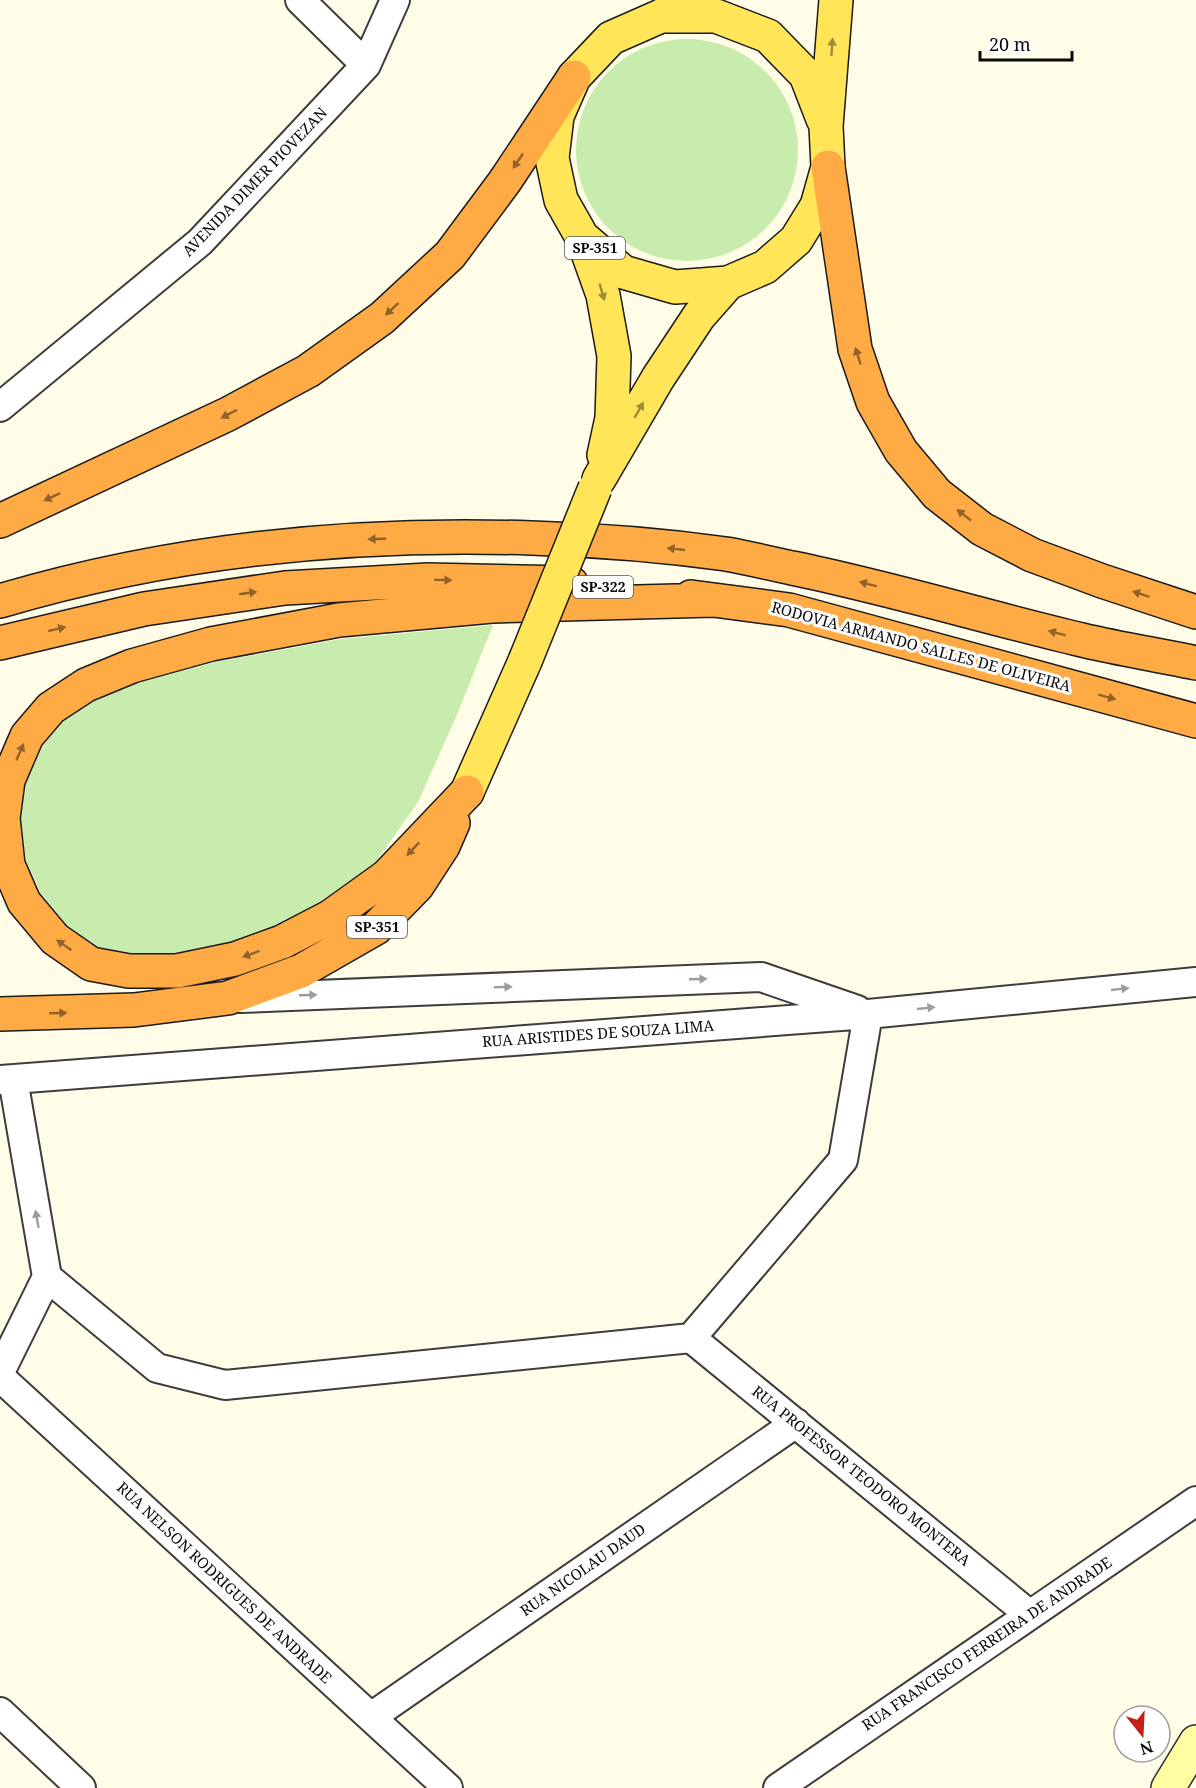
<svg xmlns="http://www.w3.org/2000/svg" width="1196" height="1788" viewBox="0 0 1196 1788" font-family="'Noto Serif',serif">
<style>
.green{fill:#c8ecad}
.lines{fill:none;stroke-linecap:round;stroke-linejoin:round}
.street-casing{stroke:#3d3d3d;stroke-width:32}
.secondary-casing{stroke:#2c2c2c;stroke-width:36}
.primary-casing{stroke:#1b1b1b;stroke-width:36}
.highway-casing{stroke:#1b1b1b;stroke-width:36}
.street{stroke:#fff;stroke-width:28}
.secondary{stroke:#fffda2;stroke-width:33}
.primary{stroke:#ffe557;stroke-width:33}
.highway{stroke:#ffab45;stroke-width:33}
.primary-bridge-casing{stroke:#1b1b1b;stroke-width:36;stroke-linecap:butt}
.primary-bridge{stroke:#ffe557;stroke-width:33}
.oneway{fill:#9d8d38}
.oneway2{fill:#91632a}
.oneway3{fill:#9d9d9d}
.labels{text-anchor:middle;stroke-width:6;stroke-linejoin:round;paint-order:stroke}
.shield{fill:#fff;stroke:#545454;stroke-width:1.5}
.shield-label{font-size:14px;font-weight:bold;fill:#0a0a0a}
.street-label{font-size:15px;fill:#0a0a0a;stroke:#fff}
</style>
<rect width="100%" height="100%" fill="#fffce7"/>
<path class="green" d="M576 150a111 111 0 1 1 222 0a111 111 0 1 1-222 0Z
M 493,625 L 456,717 L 418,802 L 375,863 L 320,902 L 275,926 L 230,942 L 175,953 L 131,953 L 98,947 L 67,925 L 40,892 L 26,860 L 21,817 L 25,785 L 43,746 L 63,722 L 95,701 L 138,683 L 215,662 L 341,639 Z"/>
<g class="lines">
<defs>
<path id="street" d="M 300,0 L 366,65
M 0,407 L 200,242 L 366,65 L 395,0
M 241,998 L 761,977 L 857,1010
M 13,1079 L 47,1277 L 157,1368 L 225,1385 L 691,1338 L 843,1160 L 868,1014
M 0,1080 L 868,1014 L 1196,982
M 691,1338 L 1030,1615
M 0,1372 L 47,1277
M 0,1377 L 448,1788
M 0,1712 L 81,1788
M 371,1717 L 796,1423
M 778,1788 L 1196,1501"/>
<path id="secondary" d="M 1168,1788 L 1196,1742"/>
<path id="primary" d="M 690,0 L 661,16 L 611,38 L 574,77 L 557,116 L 552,158 L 561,200 L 582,237 L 623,272 L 675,287 L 728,283
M 661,16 L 716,16 L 768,36 L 806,75 L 823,119
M 583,239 L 603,295 L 614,356 L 612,418 L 604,455
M 599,479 L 658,378 L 699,316 L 728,283 L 765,267 L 796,240 L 817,206 L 828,167 L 826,126 L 836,0
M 467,792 L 525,661"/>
<path id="highway" d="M 828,167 L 855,349 L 873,402 L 901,451 L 937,494 L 982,529 L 1032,555 L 1102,581 L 1196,612
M 0,521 L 228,414 L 308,371 L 382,318 L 450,255 L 505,181 L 574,77
M 691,597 L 789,610 L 1196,721
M 0,601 C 172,550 352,532 531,538 C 596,540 661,545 726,554 C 748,558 770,563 792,568 C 890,588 985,617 1082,640 C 1120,649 1158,655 1196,663
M 0,643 L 144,609 L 285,588 L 428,580 L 571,583
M 467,792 L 387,876 L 330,917 L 282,942 L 235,959 L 177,971 L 129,971 L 91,964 L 55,939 L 24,902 L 8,865 L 3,818 L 8,780 L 27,736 L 51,708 L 86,685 L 132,666 L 211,644 L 339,620 L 492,606 L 713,600
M 0,1014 L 134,1010 L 228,998 L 301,971 L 376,928 L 417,886 L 443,846 L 453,823"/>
</defs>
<use href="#street" class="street-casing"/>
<use href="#secondary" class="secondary-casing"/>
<use href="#primary" class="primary-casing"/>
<use href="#highway" class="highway-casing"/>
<use href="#street" class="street"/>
<use href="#secondary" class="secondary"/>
<use href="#primary" class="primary"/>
<use href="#highway" class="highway"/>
<defs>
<path id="primary-bridge" d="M 525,661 L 595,488"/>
</defs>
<use href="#primary-bridge" class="primary-bridge-casing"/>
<use href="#primary-bridge" class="primary-bridge"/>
</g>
<defs><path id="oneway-solid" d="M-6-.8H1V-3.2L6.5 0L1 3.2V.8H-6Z" transform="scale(1.5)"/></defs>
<g class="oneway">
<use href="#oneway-solid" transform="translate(832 47) rotate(-86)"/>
<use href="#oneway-solid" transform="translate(602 292) rotate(74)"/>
<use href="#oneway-solid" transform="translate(639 410) rotate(-60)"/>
</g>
<g class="oneway2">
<use href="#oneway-solid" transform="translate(518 161) rotate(124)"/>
<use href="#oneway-solid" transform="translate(392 309) rotate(137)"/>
<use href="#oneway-solid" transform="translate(858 356) rotate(-107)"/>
<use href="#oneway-solid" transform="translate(229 414) rotate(153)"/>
<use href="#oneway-solid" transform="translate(52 497) rotate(155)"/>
<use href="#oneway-solid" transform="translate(964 515) rotate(-142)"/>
<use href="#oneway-solid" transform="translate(377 539) rotate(178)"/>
<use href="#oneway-solid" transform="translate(676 549) rotate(-174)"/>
<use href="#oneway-solid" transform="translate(443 580) rotate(1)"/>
<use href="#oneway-solid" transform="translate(868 584) rotate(-165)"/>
<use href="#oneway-solid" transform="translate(248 593) rotate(-8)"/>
<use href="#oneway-solid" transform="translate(1141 594) rotate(-162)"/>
<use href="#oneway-solid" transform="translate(57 629) rotate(-13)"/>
<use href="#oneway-solid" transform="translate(1057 633) rotate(-165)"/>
<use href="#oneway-solid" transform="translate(1107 697) rotate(15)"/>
<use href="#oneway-solid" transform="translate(20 752) rotate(-66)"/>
<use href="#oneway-solid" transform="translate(413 849) rotate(133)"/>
<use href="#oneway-solid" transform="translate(64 945) rotate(-145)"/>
<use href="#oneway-solid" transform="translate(251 954) rotate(160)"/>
<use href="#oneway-solid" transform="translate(58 1013) rotate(-2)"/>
</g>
<g class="oneway3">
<use href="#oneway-solid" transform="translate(698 979) rotate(-2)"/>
<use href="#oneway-solid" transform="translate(503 987) rotate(-2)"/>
<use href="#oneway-solid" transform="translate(1120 989) rotate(-6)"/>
<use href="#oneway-solid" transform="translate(308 995) rotate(-2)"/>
<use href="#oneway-solid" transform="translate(926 1008) rotate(-6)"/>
<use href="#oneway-solid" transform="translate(37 1219) rotate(-100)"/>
</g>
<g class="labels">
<g class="shield">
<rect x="565" y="237" width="60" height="22" rx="4.5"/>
<rect x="573" y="576" width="60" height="22" rx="4.5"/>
<rect x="347" y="916" width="60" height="22" rx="4.5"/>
</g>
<g class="shield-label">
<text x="595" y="253">SP-351</text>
<text x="603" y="592">SP-322</text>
<text x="377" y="932">SP-351</text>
</g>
<g class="street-label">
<text transform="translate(255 182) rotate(-46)" y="5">AVENIDA DIMER PIOVEZAN</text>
<text transform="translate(921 647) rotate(15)" y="5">RODOVIA ARMANDO SALLES DE OLIVEIRA</text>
<text transform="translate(598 1034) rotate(-4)" y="5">RUA ARISTIDES DE SOUZA LIMA</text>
<text transform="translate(861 1476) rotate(39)" y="5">RUA PROFESSOR TEODORO MONTERA</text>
<text transform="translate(583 1570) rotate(-35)" y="5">RUA NICOLAU DAUD</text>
<text transform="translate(224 1583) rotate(43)" y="5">RUA NELSON RODRIGUES DE ANDRADE</text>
<text transform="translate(987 1644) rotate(-34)" y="5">RUA FRANCISCO FERREIRA DE ANDRADE</text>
</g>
</g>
<g transform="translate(1142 1734) rotate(162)"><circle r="28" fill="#ffffff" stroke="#9d9d9d" stroke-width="1.5"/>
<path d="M0-4.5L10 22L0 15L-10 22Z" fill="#c51e17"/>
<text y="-9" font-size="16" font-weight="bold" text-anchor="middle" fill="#0a0a0a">N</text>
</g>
<path d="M980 51v9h92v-9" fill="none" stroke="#0a0a0a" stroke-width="3"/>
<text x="989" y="51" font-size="18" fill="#0a0a0a" stroke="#ffffff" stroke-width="4.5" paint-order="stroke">20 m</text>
</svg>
